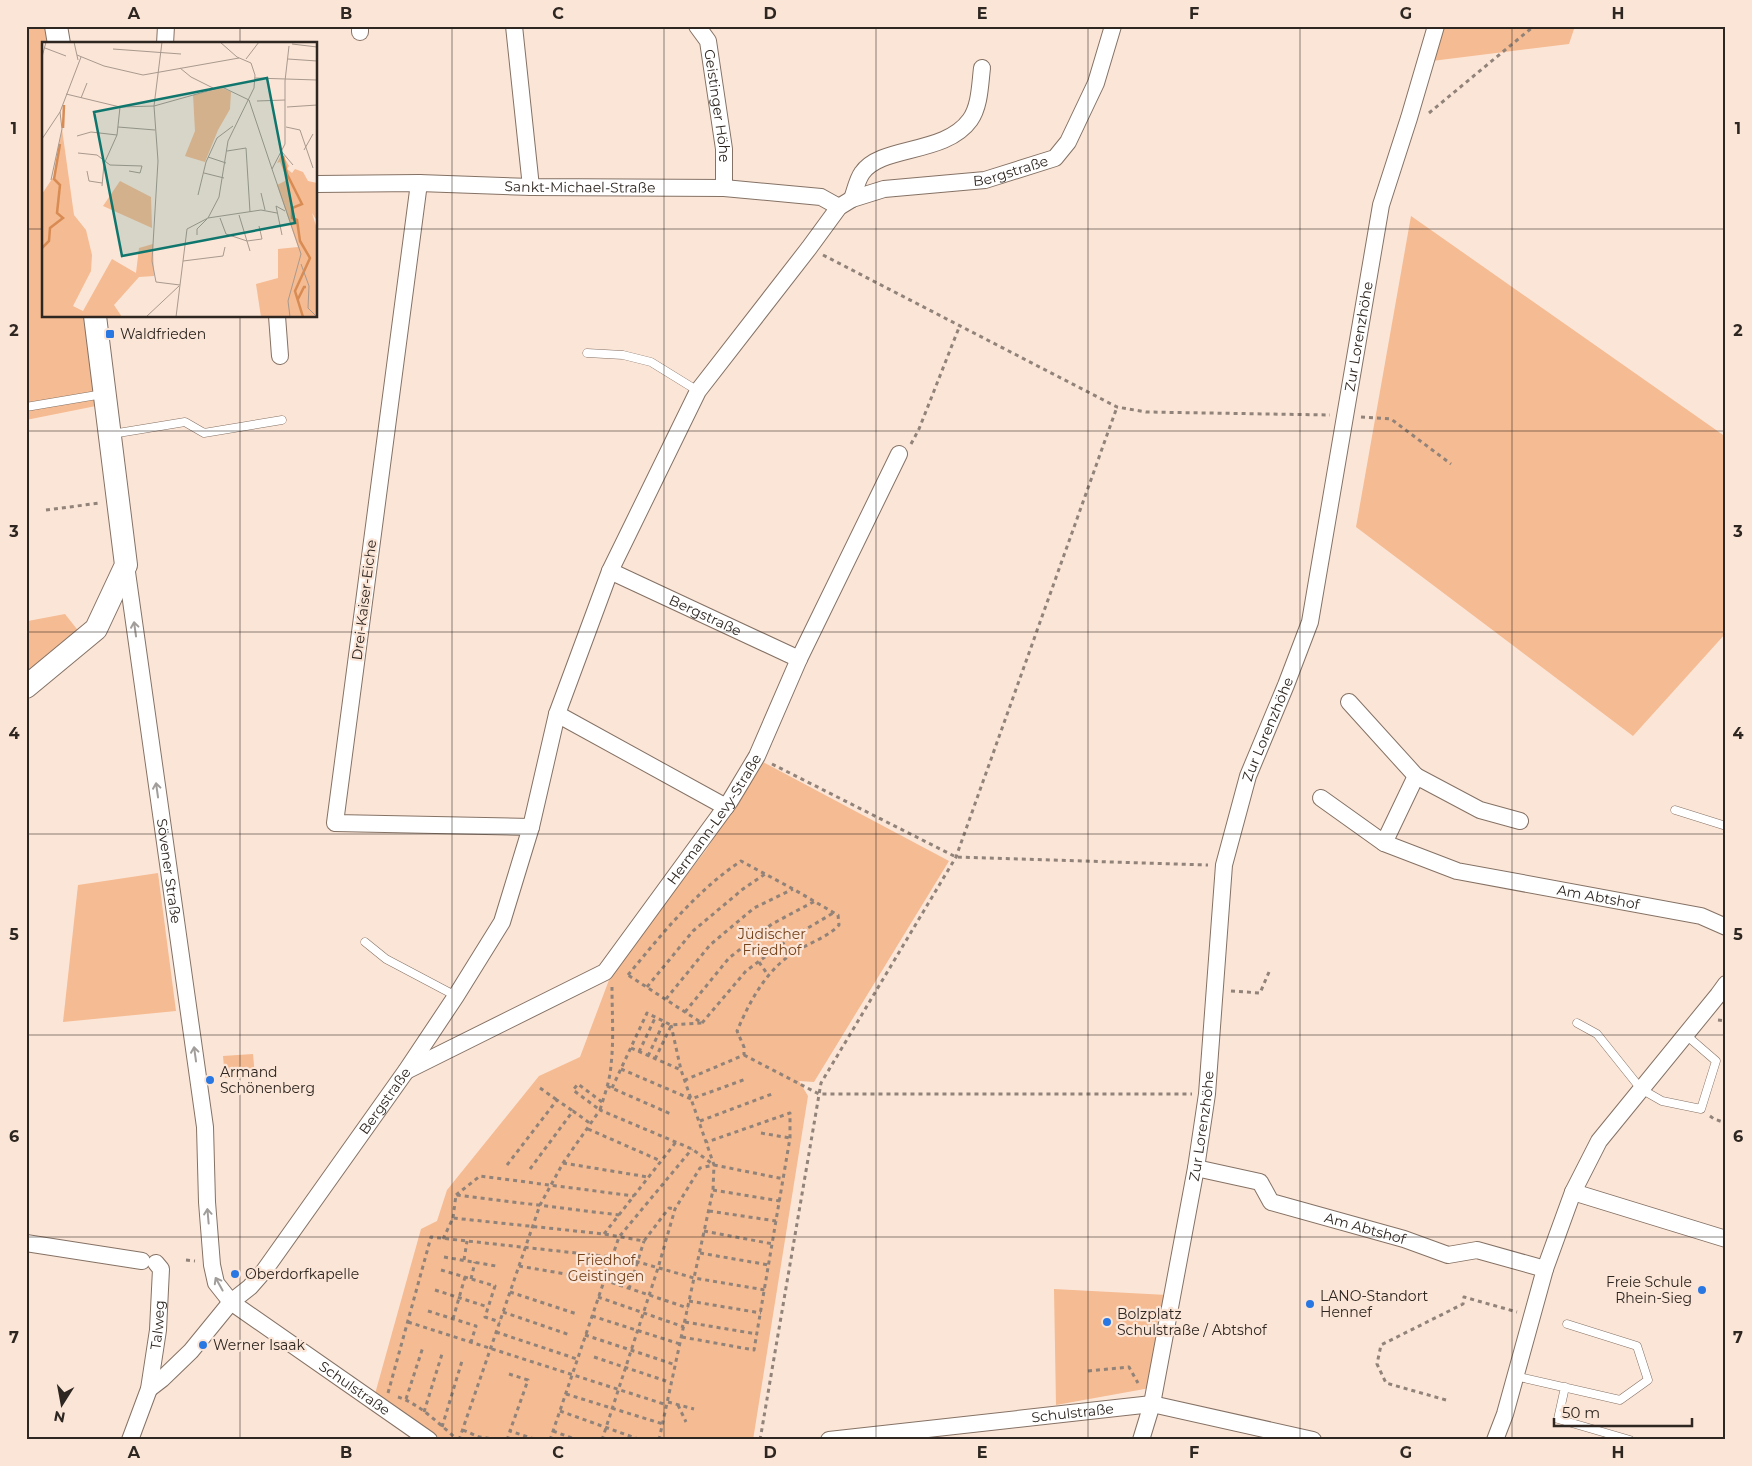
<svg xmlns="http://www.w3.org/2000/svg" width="1752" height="1466" viewBox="0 0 1752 1466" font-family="Montserrat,sans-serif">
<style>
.green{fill:#f5bb92}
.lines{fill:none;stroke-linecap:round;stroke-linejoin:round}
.lane-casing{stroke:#857265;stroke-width:9}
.street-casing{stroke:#857265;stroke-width:18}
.secondary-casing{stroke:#857265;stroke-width:24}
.path{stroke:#918379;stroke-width:3;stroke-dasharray:4 4;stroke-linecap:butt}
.lane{stroke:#fff;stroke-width:8}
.street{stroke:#fff;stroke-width:16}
.secondary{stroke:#fff;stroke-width:22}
.oneway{stroke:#a19d9b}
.grid{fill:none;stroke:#2e2620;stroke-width:1;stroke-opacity:0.55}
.poi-dot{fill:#2977e2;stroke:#fbe5d7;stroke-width:2}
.labels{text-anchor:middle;stroke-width:4.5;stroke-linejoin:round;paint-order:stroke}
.street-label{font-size:14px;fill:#2e2620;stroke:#fbe5d7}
.poi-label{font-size:14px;fill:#2e2620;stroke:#fbe5d7;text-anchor:start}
.park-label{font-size:14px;fill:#76431b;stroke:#fbe5d7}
.inset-river{fill:none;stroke:#d88c54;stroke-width:2.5}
.inset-road{fill:none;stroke:#a9998e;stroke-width:1}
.view{fill:#0f766e;fill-opacity:0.15;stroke:#0f766e;stroke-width:2.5}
.inset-edge{fill:none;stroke:#2e2620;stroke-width:2.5}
.neatline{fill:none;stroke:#2e2620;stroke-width:2}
.grid-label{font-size:16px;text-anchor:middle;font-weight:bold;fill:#2e2620}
</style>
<rect width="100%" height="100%" fill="#fbe5d7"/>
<path class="green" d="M 26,26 L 54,26 L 57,44 L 44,44 L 44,316 L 94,316 L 106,404 L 26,420 Z
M 1435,26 L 1575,26 L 1569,44 L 1424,62 Z
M 1411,216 L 1726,437 L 1726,633 L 1633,736 L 1356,527 Z
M 26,613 L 28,621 L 65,614 L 80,633 L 26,676 Z
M 763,762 L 949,861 L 814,1082 L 799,1081 L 808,1096 L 753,1440 L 439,1440 L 375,1394 L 421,1229 L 437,1221 L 447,1190 L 539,1076 L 580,1057 L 612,972 L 706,850 Z
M 158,873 L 176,1011 L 63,1022 L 78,885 Z
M 253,1054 L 255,1076 L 225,1078 L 223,1056 Z
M 1054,1289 L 1167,1295 L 1150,1388 L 1056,1405 Z"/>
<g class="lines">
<defs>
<path id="lane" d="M 587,353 L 623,355 L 651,362 L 698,391
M 26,407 L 103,394
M 112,434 L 185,422 L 204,433 L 282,420
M 1675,810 L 1726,826
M 365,942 L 386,959 L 456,996
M 1577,1023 L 1597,1034 L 1641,1089 L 1662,1101 L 1701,1109 L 1716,1061 L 1686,1035
M 1515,1376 L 1620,1400 L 1648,1380 L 1637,1346 L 1567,1324
M 1565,1387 L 1558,1419 L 1630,1440"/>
<g id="street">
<path d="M 360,26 L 360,32"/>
<path d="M 514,26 L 531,187"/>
<path id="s1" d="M 697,26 L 708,41 L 724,149 L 724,188"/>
<path d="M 165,44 L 166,26"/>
<path d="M 419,183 L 335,823 L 531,827"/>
<path id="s2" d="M 316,184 L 419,183 L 531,187 L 724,188 L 821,197 L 839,207"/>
<path d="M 852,199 C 855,191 857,180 862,173 C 881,145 945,155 970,120 C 980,106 980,84 982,68"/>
<path d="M 277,316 L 280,356"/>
<path id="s3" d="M 126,565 L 205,1127 L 207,1202 L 212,1265 L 216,1283 L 231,1302 L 429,1440"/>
<path id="s4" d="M 610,571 L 799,659"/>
<path d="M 1349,702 L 1416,776"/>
<path d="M 557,714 L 726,807"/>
<path d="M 1321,798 L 1384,843"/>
<path id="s5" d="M 1520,821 L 1480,810 L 1416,776 L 1384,843 L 1457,871 L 1701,916 L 1726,927"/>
<path id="s6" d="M 408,1070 L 605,972 L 730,801 L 757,756 L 799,659 L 899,454"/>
<path id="s7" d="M 1196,1168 L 1260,1182 L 1271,1202 L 1404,1239 L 1448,1255 L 1477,1250 L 1545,1269"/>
<path d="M 1573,1192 L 1726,1239"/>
<path d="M 26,1243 L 142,1261"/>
<path id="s8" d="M 149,1389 L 162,1379 L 191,1351 L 231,1302 L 250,1287 L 264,1271 L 406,1071 L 456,996 L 502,922 L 531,827 L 557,714 L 610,571 L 698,391 L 809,248 L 839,207 L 852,199 L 884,189 L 985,180 L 1055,158 L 1068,142 L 1096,83 L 1113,26"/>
<path id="s9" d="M 130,1440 L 149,1389 L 158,1330 L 161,1269 L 156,1263"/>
<path id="s10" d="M 829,1440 L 1152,1404 L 1313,1440"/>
<path id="s11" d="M 1141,1440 L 1152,1404 L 1196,1168 L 1207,1094 L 1224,865 L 1248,776 L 1286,685 L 1310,622 L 1381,205 L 1409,118 L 1436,26"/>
<path d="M 1495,1440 L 1505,1414 L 1545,1269 L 1573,1192 L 1599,1141 L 1718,995 L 1726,984"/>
</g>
<path id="secondary" d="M 56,26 L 59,44
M 26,687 L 96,629 L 126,565 L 95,316"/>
</defs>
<use href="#lane" class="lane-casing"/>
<use href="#street" class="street-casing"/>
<use href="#secondary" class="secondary-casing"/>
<path class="path" d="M 1429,113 L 1534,26
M 823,255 L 1117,407 L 1146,412 L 1330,415
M 1361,417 L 1391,419 L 1451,464
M 911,444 L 919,429 L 960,325
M 46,510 L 100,503
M 772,764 L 956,857 L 1208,865
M 759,962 L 768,975
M 628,975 C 662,934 696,891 741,861 L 793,889 L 838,915 L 839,925 C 827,938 808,943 793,953 C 765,972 750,1001 737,1031 L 744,1047 L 744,1055 L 685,1080
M 647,987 L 693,931 L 743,889 L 765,874
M 1231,991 L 1260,993 L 1269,972
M 666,999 L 710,945 L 754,908 L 793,889
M 685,1012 L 729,958 L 772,924 L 815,901
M 1718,1020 L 1726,1021
M 702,1023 L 746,971 L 789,939 L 835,912
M 631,1048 L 681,1070
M 639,1052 L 655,1018
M 744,1055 L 819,1094 L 1192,1094
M 648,1056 L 664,1022
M 655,1059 L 671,1026
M 621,1069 L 691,1099 L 746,1079
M 607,1086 L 671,1114
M 540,1088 L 557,1100
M 612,1088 L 647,1013 L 671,1025 L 702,1023 L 628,975
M 602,1102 L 578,1084 L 573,1090 L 600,1110 C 604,1096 610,1081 611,1065 C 614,1040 612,1013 612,987
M 1710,1116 L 1714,1119 L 1726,1123
M 700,1121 L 772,1094
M 588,1129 L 661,1161
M 761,1133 L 790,1138
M 563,1163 L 648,1177
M 507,1165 L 557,1100 L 573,1111
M 530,1169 L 573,1111 L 591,1124
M 713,1190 L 780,1201
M 456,1195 L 480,1176 L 634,1196
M 709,1211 L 776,1221
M 453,1218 L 456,1195 L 619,1215
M 704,1231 L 773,1244
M 604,1234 L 676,1142
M 443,1239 L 453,1218 L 604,1234 L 644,1241 L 669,1208 L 675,1209
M 700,1253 L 769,1265
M 444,1257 L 496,1266
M 186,1260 L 195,1261
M 464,1260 L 467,1241
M 519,1266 L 583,1277
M 441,1270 L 495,1286 L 485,1317 L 500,1322
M 471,1279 L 475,1262
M 604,1280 L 688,1308
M 629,1289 L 644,1241
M 435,1290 L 488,1307
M 510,1292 L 577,1314
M 598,1297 L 684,1327
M 689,1301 L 761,1313
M 428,1311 L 476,1326 L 471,1342
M 503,1312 L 570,1335
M 592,1316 L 680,1344
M 453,1319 L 465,1277
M 408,1322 L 667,1405
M 685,1322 L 757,1334
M 496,1332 L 577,1359
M 585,1335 L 676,1365
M 682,1337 L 754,1350 L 790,1138 L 790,1113 L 707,1142
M 594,1357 L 672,1383
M 1088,1371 L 1129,1367 L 1138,1383
M 509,1374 L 528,1380 L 510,1431 L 537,1440
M 388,1393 L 431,1237 L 612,1257 L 638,1262 L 694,1278 L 765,1290
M 566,1394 L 663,1424
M 398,1397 C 420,1404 440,1425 458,1440
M 406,1399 L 423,1347
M 1446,1400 L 1386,1383 L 1377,1364 L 1381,1345 L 1463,1304 L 1464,1297 L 1517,1312
M 668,1402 L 694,1409
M 678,1405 L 686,1422
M 560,1411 L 641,1440
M 424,1412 L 442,1354
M 442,1427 L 462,1361
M 463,1430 L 479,1437 L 502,1440
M 553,1431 L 577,1440
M 459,1440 L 540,1205 L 563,1163 L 600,1110 L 692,1149 L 714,1165 L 784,1179
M 507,1440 L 510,1431
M 550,1440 L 619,1237 L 692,1149
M 602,1440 L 658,1268 L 675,1209 L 700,1168 L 714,1165
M 659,1440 L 713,1190 L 714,1165 L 681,1070 L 671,1025
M 760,1440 L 821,1083 L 956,857 L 1117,407"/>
<use href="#lane" class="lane"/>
<use href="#street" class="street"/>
<use href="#secondary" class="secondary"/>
</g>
<defs><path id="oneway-shaft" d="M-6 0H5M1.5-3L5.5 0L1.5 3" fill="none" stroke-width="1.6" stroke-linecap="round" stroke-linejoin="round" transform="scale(1.25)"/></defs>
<g class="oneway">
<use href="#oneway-shaft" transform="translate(135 629) rotate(-98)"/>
<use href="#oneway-shaft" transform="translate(157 790) rotate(-98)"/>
<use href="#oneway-shaft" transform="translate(195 1054) rotate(-98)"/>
<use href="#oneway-shaft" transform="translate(208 1216) rotate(-95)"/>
<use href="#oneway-shaft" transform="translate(219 1284) rotate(-119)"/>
</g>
<path class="grid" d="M 240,26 L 240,44M 452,26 L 452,1440M 664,26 L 664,1440M 876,26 L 876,1440M 1088,26 L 1088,1440M 1300,26 L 1300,1440M 1512,26 L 1512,1440M 26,229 L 44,229M 316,229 L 1726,229M 240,316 L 240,1440M 26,431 L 1726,431M 26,632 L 1726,632M 26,834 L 1726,834M 26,1035 L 1726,1035M 26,1237 L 1726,1237"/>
<g class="poi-dot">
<rect x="105" y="329" width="10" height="10" rx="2.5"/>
<circle cx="210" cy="1080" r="5"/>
<circle cx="235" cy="1274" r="5"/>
<circle cx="1702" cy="1290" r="5"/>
<circle cx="1310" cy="1304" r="5"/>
<circle cx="1107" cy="1322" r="5"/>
<circle cx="203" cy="1345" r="5"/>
</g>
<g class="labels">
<g class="street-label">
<text dy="5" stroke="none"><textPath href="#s1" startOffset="84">Geistinger Höhe</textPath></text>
<text dy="5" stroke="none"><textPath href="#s8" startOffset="1565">Bergstraße</textPath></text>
<text dy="5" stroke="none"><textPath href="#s2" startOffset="264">Sankt-Michael-Straße</textPath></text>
<text dy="5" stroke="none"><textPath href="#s11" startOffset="1130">Zur Lorenzhöhe</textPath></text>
<text transform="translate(364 600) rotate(-83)" y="5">Drei-Kaiser-Eiche</text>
<text dy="5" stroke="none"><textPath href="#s4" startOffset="105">Bergstraße</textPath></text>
<text dy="5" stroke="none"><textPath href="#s11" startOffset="725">Zur Lorenzhöhe</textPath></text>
<text dy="5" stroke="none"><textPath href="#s6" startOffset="408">Hermann-Levy-Straße</textPath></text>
<text dy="5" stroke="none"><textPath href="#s3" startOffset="309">Sövener Straße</textPath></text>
<text dy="5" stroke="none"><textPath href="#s5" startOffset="410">Am Abtshof</textPath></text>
<text dy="5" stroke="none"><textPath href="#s8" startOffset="374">Bergstraße</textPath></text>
<text dy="5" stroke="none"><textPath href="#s11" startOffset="320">Zur Lorenzhöhe</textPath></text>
<text dy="5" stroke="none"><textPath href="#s7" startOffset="186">Am Abtshof</textPath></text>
<text dy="5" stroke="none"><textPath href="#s9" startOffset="119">Talweg</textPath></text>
<text dy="5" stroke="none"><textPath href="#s3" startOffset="899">Schulstraße</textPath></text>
<text dy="5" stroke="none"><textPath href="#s10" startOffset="245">Schulstraße</textPath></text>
</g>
<g class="poi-label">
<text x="120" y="339">Waldfrieden</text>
<text x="220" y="1077">Armand<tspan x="220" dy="16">Schönenberg</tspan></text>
<text x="245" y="1279">Oberdorfkapelle</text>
<text x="1692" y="1287" text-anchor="end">Freie Schule<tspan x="1692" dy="16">Rhein-Sieg</tspan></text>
<text x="1320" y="1301">LANO-Standort<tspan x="1320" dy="16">Hennef</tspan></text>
<text x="1117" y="1319">Bolzplatz<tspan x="1117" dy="16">Schulstraße / Abtshof</tspan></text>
<text x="213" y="1350">Werner Isaak</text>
</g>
<g class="park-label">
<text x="772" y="939">Jüdischer<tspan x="772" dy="16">Friedhof</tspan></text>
<text x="606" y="1265">Friedhof<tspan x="606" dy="16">Geistingen</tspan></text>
</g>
</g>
<g transform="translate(42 42)">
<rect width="275" height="275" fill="#fbe5d7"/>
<path d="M 180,46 L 189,50 L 188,67 L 176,88 L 163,120 L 143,114 L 153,89 L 151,53 ZM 20,87 L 32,173 L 44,188 L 50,213 L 49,229 L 31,264 L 41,269 L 70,217 L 94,231 L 97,206 L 111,202 L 112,234 L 97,235 L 72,263 L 80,275 L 0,275 L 0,152 L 12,134 ZM 240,111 L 247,124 L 245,127 L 250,131 L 253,127 L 261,130 L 266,139 L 275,141 L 275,179 L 270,171 L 275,187 L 275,275 L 219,275 L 214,242 L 236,236 L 236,207 L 256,205 L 235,143 L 245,138 L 238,120 L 235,121 ZM 78,139 L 109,155 L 110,186 L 61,164 Z" fill="#f5bb92"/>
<path class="inset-river" d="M 21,86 L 22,63M 241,114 L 245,132 L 260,162 L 250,166 L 250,176 L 255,178 L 258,199 L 268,216 L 253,249 L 261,275M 0,206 L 7,199 L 8,186 L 21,176 L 15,171 L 18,143 L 12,137 L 18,102M 256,257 L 262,245 L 264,245"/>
<path class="inset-road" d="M 32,0 L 36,18M 120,0 L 112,64 L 116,119 L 110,219 L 114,240 L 138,243M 250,2 L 275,5M 247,4 L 243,39 L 243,102 L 230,127 L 259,212 L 246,259 L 248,275M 3,6 L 24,14M 71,7 L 139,12M 35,13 L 62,24 L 101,33 L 197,16M 0,15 L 4,0M 204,17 L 217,0M 246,17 L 275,19M 138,26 L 149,35 L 171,46M 213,36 L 275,38M 24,52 L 78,65 L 112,64 L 180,45 L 207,58 L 230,127M 39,56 L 45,41M 215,59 L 243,58M 245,65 L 275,63M 76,85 L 113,88M 244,85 L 258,88 L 271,126M 35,94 L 49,90 L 75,93M 0,97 L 18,70 L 39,15M 262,108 L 271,92M 185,109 L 204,106 L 208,170M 240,110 L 251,123M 36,111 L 55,113 L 68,123 L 100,124 L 98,131 L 87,129M 166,115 L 184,121M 45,129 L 47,139 L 60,141M 162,131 L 182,136M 9,138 L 20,87 L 18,70M 60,144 L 62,122 L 75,93 L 78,65M 219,151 L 223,168M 156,153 L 164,120 L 175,96 L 191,84M 197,173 L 208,209M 166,176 L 219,168 L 235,171M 178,176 L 184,192 L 205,199 L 220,197 L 217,184M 155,193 L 155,187 L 165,177M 240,193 L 234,164 L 243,169M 141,219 L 181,214 L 183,205M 259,222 L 267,244 L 266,266 L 275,275M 104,275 L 137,244M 134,275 L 145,187 L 166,176 L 177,155 L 186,99 L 212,46 L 213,33 L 209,21 L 195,15 L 178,0"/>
<path class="view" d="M 225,36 L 253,181 L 80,214 L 52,70 Z"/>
<rect width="275" height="275" class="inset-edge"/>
</g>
<rect width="1752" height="1466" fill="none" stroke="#fbe5d7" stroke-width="55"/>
<g transform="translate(62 1404) rotate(191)" stroke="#fbe5d7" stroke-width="4" paint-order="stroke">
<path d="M0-4L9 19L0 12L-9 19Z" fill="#2e2620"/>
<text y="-8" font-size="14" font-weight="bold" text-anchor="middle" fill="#2e2620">N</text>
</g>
<path d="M1554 1418v8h138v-8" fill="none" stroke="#2e2620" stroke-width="2.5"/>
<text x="1562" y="1418" font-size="15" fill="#2e2620" stroke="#fbe5d7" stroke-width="4" paint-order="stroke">50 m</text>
<rect x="28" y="28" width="1696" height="1410" class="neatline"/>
<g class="grid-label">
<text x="134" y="19">A</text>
<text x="346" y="19">B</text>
<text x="558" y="19">C</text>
<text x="770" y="19">D</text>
<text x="982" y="19">E</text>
<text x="1194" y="19">F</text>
<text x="1406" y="19">G</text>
<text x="1618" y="19">H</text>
<text x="14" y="134">1</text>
<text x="1738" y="134">1</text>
<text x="14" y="336">2</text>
<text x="1738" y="336">2</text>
<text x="14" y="537">3</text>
<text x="1738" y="537">3</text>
<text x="14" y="739">4</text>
<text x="1738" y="739">4</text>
<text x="14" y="940">5</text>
<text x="1738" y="940">5</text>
<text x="14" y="1142">6</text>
<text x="1738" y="1142">6</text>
<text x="14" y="1343">7</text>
<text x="1738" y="1343">7</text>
<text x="134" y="1458">A</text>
<text x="346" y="1458">B</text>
<text x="558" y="1458">C</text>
<text x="770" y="1458">D</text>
<text x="982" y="1458">E</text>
<text x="1194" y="1458">F</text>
<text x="1406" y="1458">G</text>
<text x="1618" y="1458">H</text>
</g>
</svg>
